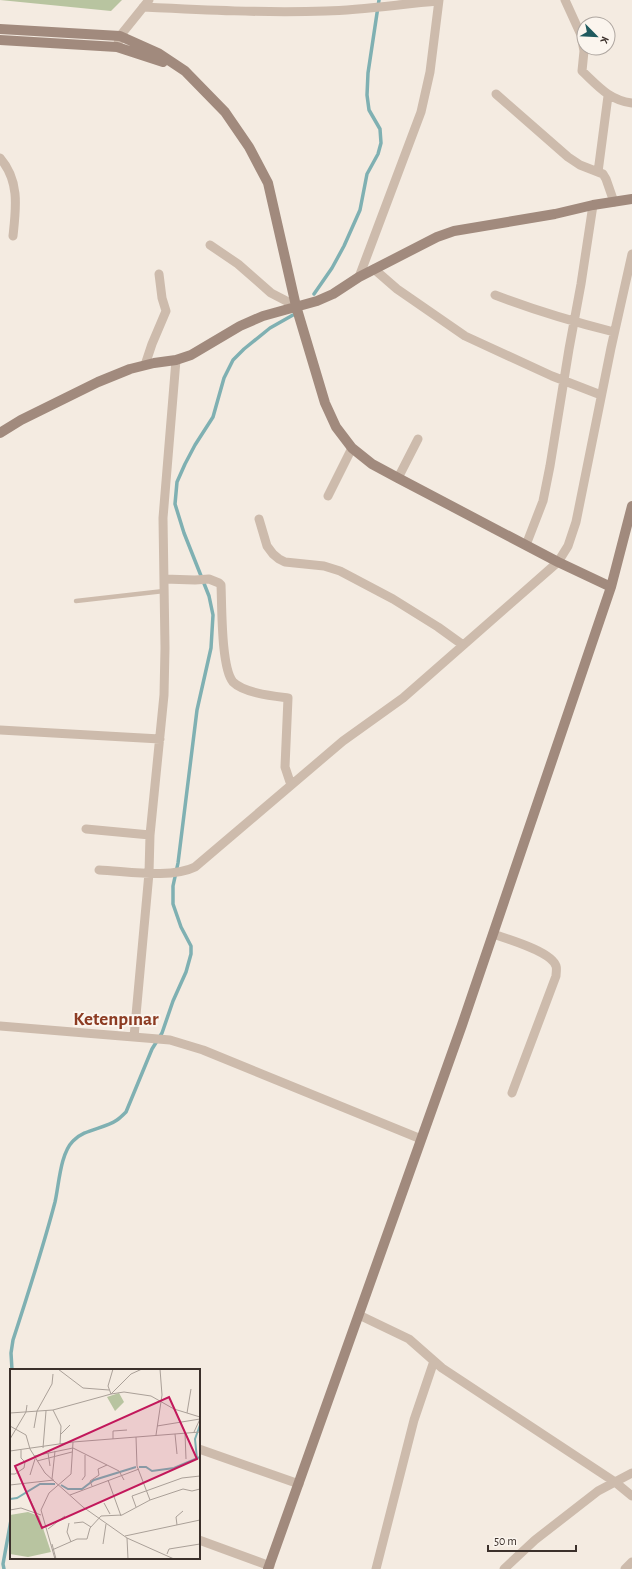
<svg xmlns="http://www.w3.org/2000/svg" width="632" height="1569" viewBox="0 0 632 1569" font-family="'Alegreya Sans',sans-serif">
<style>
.green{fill:#b8c4a0}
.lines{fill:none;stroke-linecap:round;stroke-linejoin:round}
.stream{stroke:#7fb0b2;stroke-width:3.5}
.lane{stroke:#cdbbac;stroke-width:4.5}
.street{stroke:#cdbbac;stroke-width:9}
.secondary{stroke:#a18a7d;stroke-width:10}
.labels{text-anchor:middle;stroke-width:4;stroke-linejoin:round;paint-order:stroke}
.district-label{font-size:19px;font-weight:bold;fill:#8c3b22;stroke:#fbf5ee}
.inset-river{fill:none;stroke:#7fb0b2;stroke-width:2}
.inset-road{fill:none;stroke:#aaa098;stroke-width:1}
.view{fill:#c2185b;fill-opacity:0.15;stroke:#c2185b;stroke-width:2}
.inset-edge{fill:none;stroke:#3b302b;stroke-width:2}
</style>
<rect width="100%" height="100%" fill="#f4ebe1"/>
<path class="green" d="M 0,0 L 122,0 L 111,11 Z"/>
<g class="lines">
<path class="stream" d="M 314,294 L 332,268 L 344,246 L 360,210 L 367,174 L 378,154 L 381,143 L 380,129 L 369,110 L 367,95 L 368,73 L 379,0
M 12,1370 L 11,1353 L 13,1340 C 28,1294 43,1248 55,1202 C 59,1185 60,1154 73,1141 C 84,1129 104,1129 117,1120 C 120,1118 123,1115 126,1112 L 152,1049 L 162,1033 L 173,1001 L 186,972 L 191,954 L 191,946 L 181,927 L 173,904 L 173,886 L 178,863 L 197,710 L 211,648 L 213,615 L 209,596 L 184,533 L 175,504 L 177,482 L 185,464 L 195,445 L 213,417 L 224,378 L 233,360 L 244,349 L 270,328 L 293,315
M 4,1569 L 3,1564 L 11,1520"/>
<path class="lane" d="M 76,601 L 164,591"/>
<path class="street" d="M 565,0 L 581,35 L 584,51 L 582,71 C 598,86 609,100 632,103
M 143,7 C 204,10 265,13 326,11 C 363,10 401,4 438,1
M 117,47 L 120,36 L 149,0
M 496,94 L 568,157 L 580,165 L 603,174 L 606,179 L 614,202
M 0,158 C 20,181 16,208 13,236
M 598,172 L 608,96
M 210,245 L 238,264 L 271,293 L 296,306
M 374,269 L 397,289 L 465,336 L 552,376 L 601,395
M 359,277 L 421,112 L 430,72 L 439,0
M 495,295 C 534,310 574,322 614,332
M 145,365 L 152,344 L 166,311 L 162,298 L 159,274
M 398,478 L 418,439
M 328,496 L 352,448
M 259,519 L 267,546 L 273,554 L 279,559 L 285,562 L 324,566 L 340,571 L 393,599 L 438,627 L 463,645
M 526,545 L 543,501 L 550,466 L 569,349 L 581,284 L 593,205
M 164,579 L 195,580 L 209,579 L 219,583 L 221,585 C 222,606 221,668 233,682 C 244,693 273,696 288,698 L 285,767 L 291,785
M 0,730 L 160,739
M 86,829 L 150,835
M 99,870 C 126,871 171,879 195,867 L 343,741 L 403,698 L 558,562 L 568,546 L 576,522 L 611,348 L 632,254
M 493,934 C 507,939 551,951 556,966 C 557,969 556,973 556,976 L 512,1093
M 0,1026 L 170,1040 L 203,1050 L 421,1139
M 134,1037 L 149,873 L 150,835 L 164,695 L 165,648 L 163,518 L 176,360
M 359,1315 L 409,1339 L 442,1368 L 615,1482 L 632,1496
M 199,1449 L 299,1484
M 199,1540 L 270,1566
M 376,1569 L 414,1420 L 434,1361
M 504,1569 L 535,1540 L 598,1491 L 632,1473
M 625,1569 L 632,1562"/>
<path class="secondary" d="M 0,29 L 120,36 L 158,53 L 185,71 L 225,112 L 249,147 L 268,183 L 296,306 L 325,403 L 336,427 L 352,448 L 372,464 L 398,478 L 558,562 L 611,587
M 0,40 L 117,47 L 163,62
M 0,433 L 21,420 L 98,382 L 130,369 L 154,363 L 176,360 L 191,355 L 240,326 L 263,316 L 317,301 L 333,294 L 359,277 L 437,237 L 454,231 L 555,214 L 593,205 L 632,199
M 268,1569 L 462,1025 L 611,587 L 632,506"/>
</g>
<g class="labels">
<g class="district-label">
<text x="116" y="1025">Ketenpınar</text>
</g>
</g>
<g transform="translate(10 1369)">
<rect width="190" height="190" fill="#f4ebe1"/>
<path d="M 109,24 L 114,33 L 105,42 L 97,28 ZM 18,143 L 29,147 L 41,183 L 18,188 L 0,185 L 0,146 Z" fill="#b8c4a0"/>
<path class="inset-river" d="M 187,90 L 185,70 L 190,56M 129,98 L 136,98 L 142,102 L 164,99 L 190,88M 51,116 L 58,120 L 72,120 L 84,111 L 126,98M 0,130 L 7,129 L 30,115 L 45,115"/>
<path class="inset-road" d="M 48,0 L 73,19 L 99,21M 103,0 L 98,17 L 101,25 L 114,23 L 141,27 L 164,40 L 190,48M 43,41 L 51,57 L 50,75M 0,44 L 43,41 L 94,27 L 101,25 L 121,5 L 132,0M 177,44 L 181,20M 0,57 L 16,66 L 20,80 L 35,104 L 73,138 L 117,169 L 164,190M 147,57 L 190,50M 24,59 L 27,42 L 42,15 L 43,5M 184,63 L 190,50M 175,64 L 176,90M 51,65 L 60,56M 165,65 L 167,85M 146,66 L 152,26 L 150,0M 126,68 L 127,97 L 140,131M 0,70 L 16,43 L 17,36M 103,70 L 103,62 L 117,61M 33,79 L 36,42M 0,82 L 63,73 L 190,63M 38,84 L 40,97M 24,87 L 63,79 L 109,102 L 114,111M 27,92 L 62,83M 0,105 L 5,105 L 14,99 L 15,93 L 11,89 L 11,81M 20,106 L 25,90M 42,110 L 45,82M 72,111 L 75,107 L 75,86M 98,111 L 111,147M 0,116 L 44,111M 13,116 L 27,145M 82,117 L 80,112 L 89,106 L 88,100 L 97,96M 60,126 L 129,100M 94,134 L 100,145M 126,138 L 122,127 L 172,109 L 190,107M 0,141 L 11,139 L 31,146M 59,154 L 57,163 L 61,173M 64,154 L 73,153 L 81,158M 167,156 L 166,148 L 173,142M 38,160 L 55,147M 115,167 L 190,151M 117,169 L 118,190M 42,175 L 46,190M 93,175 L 96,155M 42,181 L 67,170 L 77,170 L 80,159 L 91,147 L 112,146 L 140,131 L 173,120 L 182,122 L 190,120M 157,185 L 159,180 L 190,175M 45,190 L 31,141 L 39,124 L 61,105 L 63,73"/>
<path class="view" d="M 159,28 L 187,90 L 32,159 L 5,97 Z"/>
<rect width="190" height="190" class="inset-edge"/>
</g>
<g transform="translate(596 36) rotate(114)"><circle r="19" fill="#fbf5ee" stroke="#aea6a0"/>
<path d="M0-3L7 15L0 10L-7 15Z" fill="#1f5a5e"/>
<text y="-6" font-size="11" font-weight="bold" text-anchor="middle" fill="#3b302b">K</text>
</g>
<path d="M488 1545v6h88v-6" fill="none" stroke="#3b302b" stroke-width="2"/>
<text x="494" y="1545" font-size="12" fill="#3b302b" stroke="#fbf5ee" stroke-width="3" paint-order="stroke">50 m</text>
</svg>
